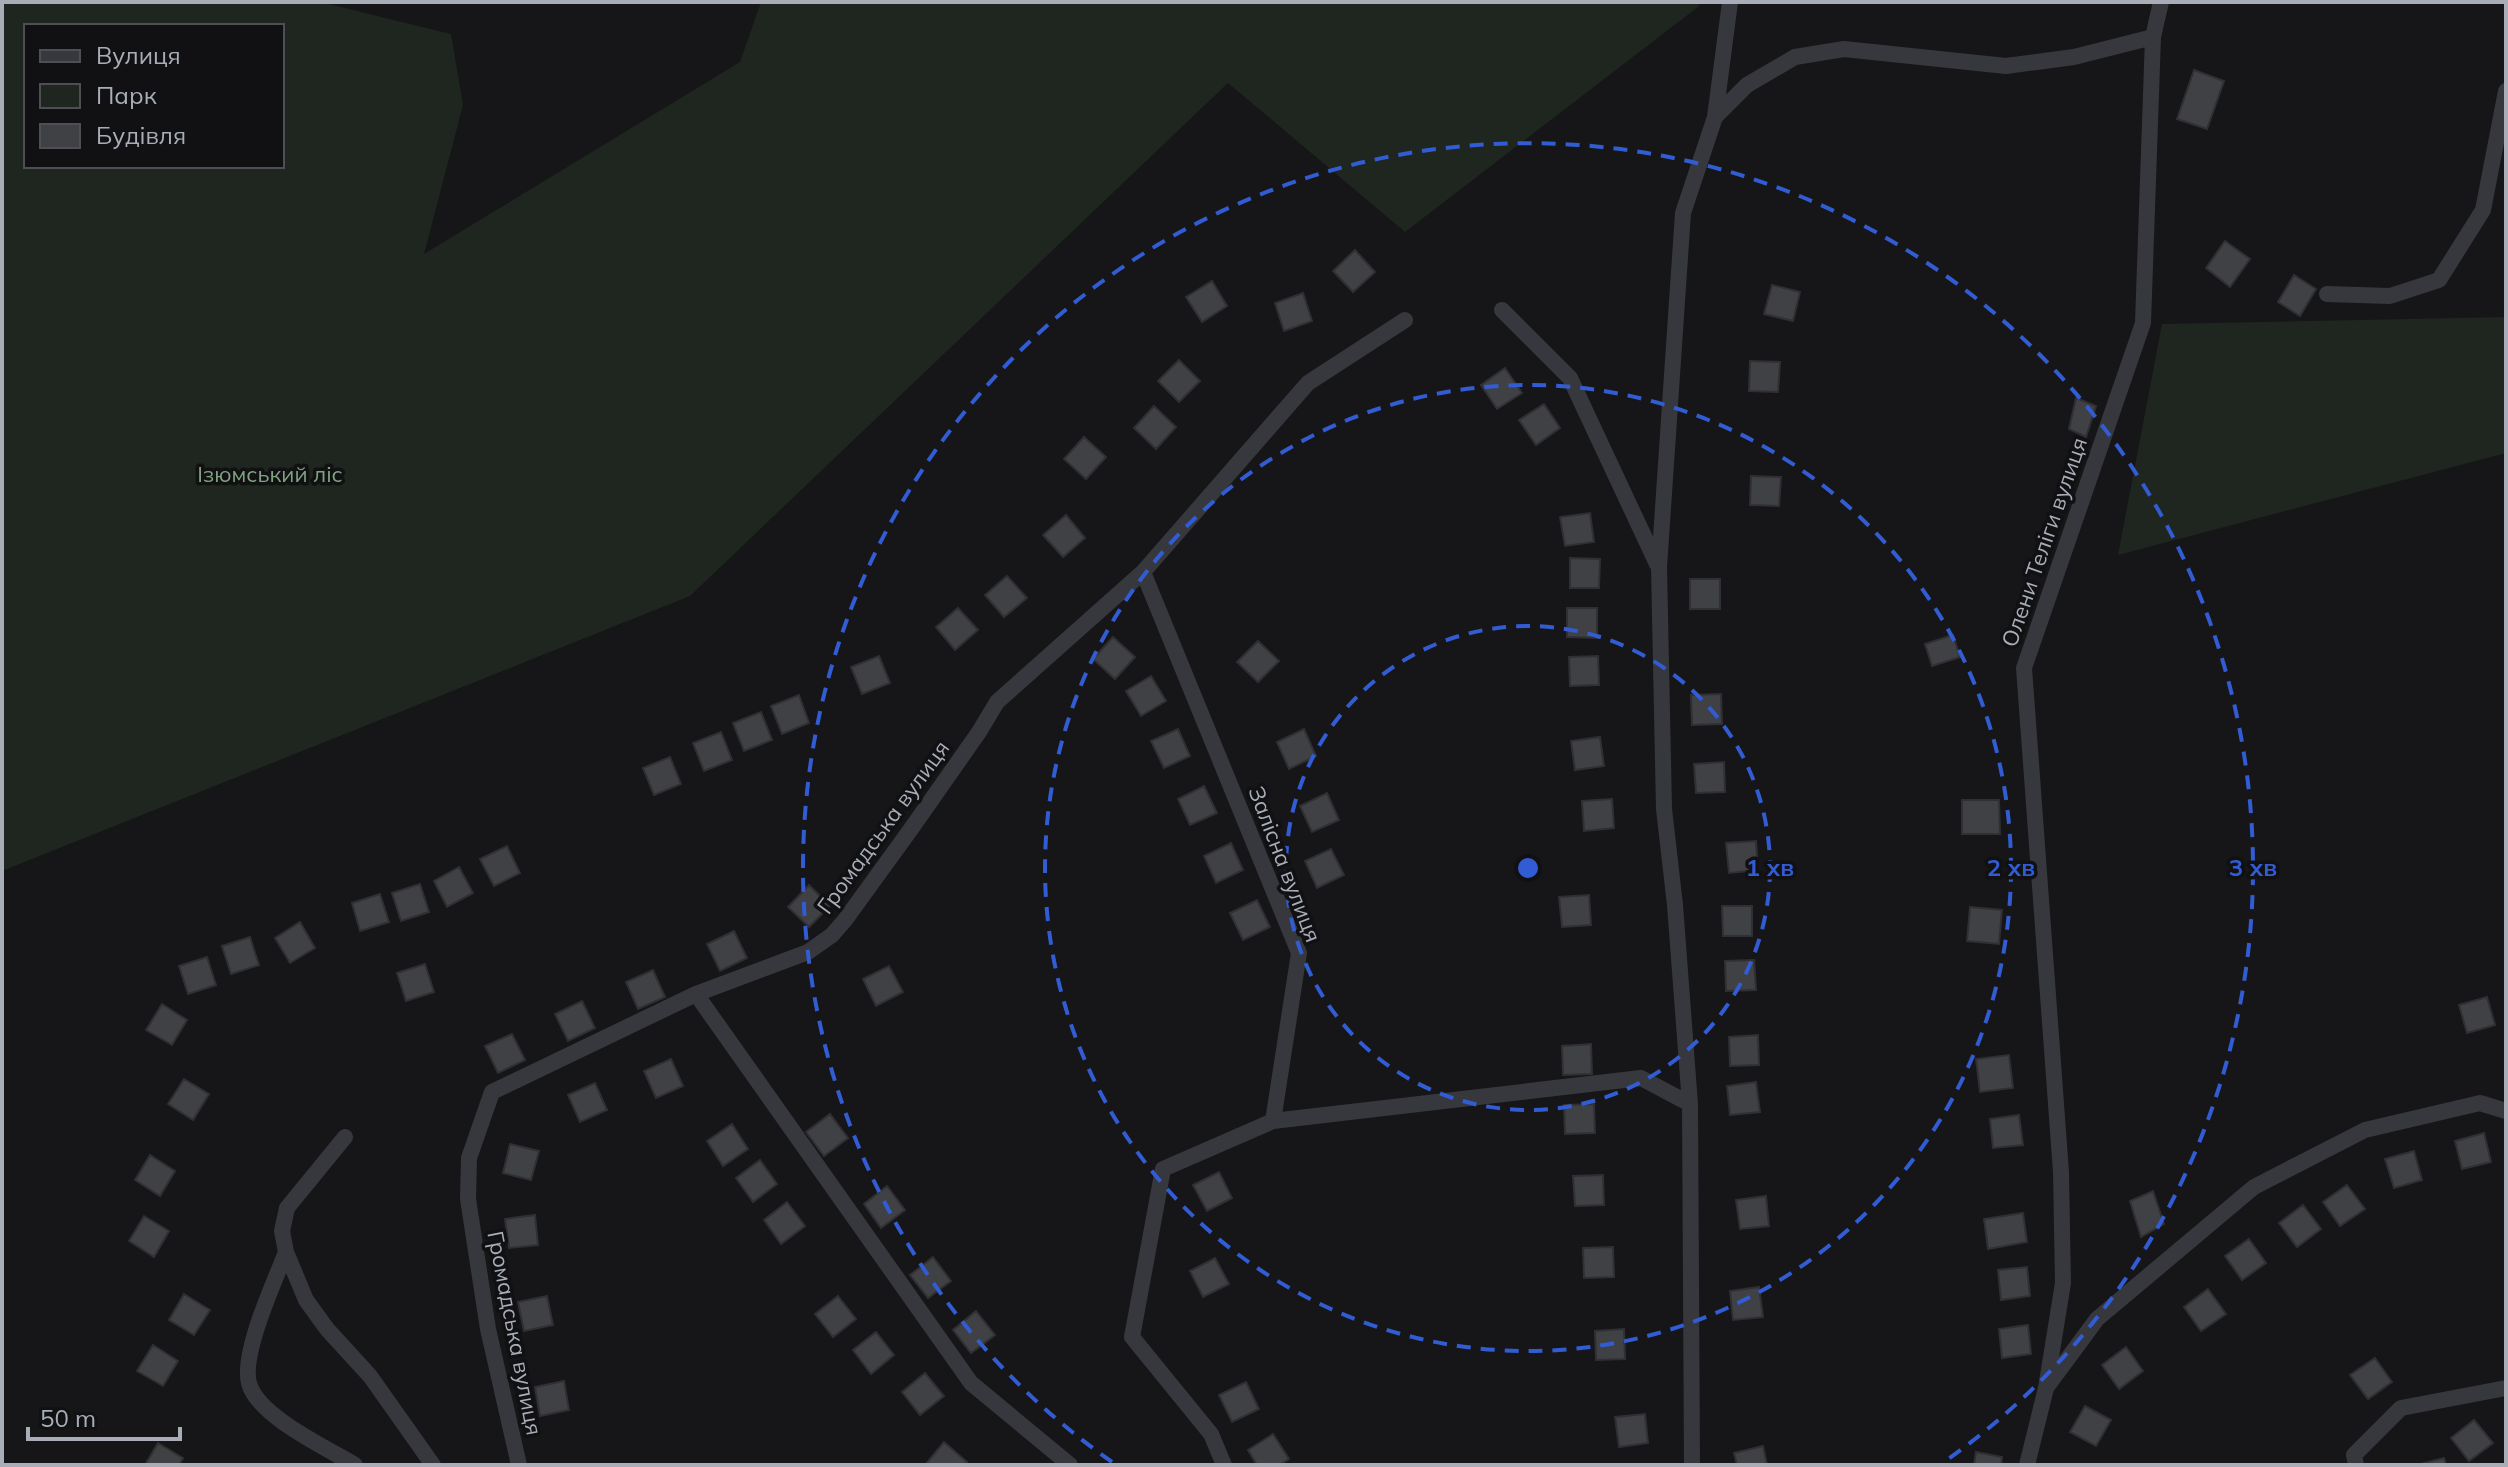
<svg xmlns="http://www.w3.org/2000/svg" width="2508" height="1467" viewBox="0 0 2508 1467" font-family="Mulish,sans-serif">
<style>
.green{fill:#1e261f;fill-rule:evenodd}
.building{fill:#404145;stroke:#303034;stroke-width:2}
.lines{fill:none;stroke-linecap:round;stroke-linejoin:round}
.street{stroke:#37383d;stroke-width:16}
.ring{fill:none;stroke:#325cd3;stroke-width:4;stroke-dasharray:14 10}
.labels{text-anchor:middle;stroke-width:7;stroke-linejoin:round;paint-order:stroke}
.park-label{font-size:22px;fill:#7fa381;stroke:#111113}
.street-label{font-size:22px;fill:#a8adb8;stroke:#111113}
.centre{fill:#325cd3;stroke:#111113;stroke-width:4}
.ring-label{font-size:24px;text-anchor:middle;font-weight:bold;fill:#325cd3;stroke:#111113;stroke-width:7;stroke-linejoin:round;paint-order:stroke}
</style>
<rect width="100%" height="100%" fill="#161618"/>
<path class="green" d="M 2,2 L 320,2 L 451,34 L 463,105 L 424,254 L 740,62 L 761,2 L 1700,2 L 1698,7 L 1405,232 L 1228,83 L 690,596 L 2,871 ZM 26,26 L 282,26 L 282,166 L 26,166 Z
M 2506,317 L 2506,453 L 2118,555 L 2162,324 Z"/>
<path class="building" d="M 2194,70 L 2224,81 L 2207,129 L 2177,119 Z
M 2225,241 L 2250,259 L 2230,287 L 2206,268 Z
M 1355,250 L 1375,272 L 1353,292 L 1333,271 Z
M 2294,275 L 2316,289 L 2300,316 L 2278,302 Z
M 1212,281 L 1227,306 L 1202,322 L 1186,297 Z
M 1772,285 L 1800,292 L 1793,321 L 1764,314 Z
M 1303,293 L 1312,321 L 1284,331 L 1275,303 Z
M 1179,360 L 1200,381 L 1179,402 L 1158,381 Z
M 1750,361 L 1780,362 L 1778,392 L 1749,391 Z
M 1505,368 L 1522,393 L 1497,409 L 1481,385 Z
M 2076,398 L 2096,406 L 2086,437 L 2069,429 Z
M 1544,404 L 1560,428 L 1536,445 L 1519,420 Z
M 1154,406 L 1176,427 L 1156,449 L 1134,428 Z
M 1084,437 L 1106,457 L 1086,479 L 1064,459 Z
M 1751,476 L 1781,477 L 1779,506 L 1750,505 Z
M 1590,513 L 1594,542 L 1565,546 L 1560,517 Z
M 1066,515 L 1085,538 L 1063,557 L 1043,535 Z
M 1570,558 L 1600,559 L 1599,588 L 1570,588 Z
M 1007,576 L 1027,598 L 1004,617 L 985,595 Z
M 1690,579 L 1720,579 L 1720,609 L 1690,609 Z
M 958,608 L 978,630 L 955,650 L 936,627 Z
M 1567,608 L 1597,608 L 1597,638 L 1567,637 Z
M 1953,635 L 1960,657 L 1932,666 L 1925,644 Z
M 1113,637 L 1135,657 L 1115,679 L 1093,659 Z
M 1258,641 L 1279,661 L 1258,682 L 1237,662 Z
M 879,656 L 890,683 L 862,694 L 851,667 Z
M 1598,656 L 1599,685 L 1570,686 L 1569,657 Z
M 1151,676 L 1166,701 L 1141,716 L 1126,691 Z
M 1721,694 L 1722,724 L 1692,725 L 1691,695 Z
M 799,695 L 809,723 L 782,734 L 771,706 Z
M 761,712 L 772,740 L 744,751 L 733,723 Z
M 1178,729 L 1190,756 L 1164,768 L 1151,741 Z
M 1304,729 L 1316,756 L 1289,769 L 1277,742 Z
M 721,732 L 732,760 L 704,771 L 693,743 Z
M 1600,737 L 1604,766 L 1575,770 L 1571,741 Z
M 670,757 L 681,784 L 654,795 L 643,768 Z
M 1724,762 L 1725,792 L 1696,793 L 1694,764 Z
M 1204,786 L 1217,813 L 1190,825 L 1178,799 Z
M 1327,793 L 1339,820 L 1312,832 L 1300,806 Z
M 1612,799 L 1614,828 L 1584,831 L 1582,801 Z
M 1962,800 L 1999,800 L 2000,834 L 1962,834 Z
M 1756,841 L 1758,870 L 1729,873 L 1726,843 Z
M 1231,843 L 1243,870 L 1216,883 L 1204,856 Z
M 507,846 L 520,873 L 494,886 L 480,859 Z
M 1331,849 L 1344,875 L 1317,888 L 1305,861 Z
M 459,867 L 473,893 L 447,907 L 434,881 Z
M 420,884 L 429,912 L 401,921 L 392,893 Z
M 809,885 L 830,906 L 809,927 L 788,907 Z
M 380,894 L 389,922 L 360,931 L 352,903 Z
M 1589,895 L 1591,925 L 1562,927 L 1559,897 Z
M 1257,900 L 1270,927 L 1243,940 L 1230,913 Z
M 1722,906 L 1752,906 L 1752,936 L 1723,936 Z
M 1970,907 L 2002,910 L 1999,944 L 1967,941 Z
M 300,922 L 315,948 L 290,963 L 275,938 Z
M 734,931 L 747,958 L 720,971 L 707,944 Z
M 250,937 L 259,965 L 231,974 L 222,946 Z
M 207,957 L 216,985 L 188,994 L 179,966 Z
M 1754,960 L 1756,990 L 1726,991 L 1725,961 Z
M 425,964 L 434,992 L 406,1001 L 397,973 Z
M 889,966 L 903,992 L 876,1006 L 863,979 Z
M 653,970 L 665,997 L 638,1009 L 626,982 Z
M 2487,997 L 2495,1025 L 2467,1033 L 2459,1005 Z
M 582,1001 L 595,1028 L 568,1041 L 555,1014 Z
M 162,1004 L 187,1020 L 172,1045 L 146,1030 Z
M 512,1034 L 525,1060 L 498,1073 L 485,1046 Z
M 1758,1035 L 1759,1065 L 1730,1066 L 1729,1037 Z
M 1591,1044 L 1592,1074 L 1563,1075 L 1562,1046 Z
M 2009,1055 L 2013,1088 L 1980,1092 L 1976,1059 Z
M 671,1059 L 683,1086 L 656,1098 L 644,1071 Z
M 184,1079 L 209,1094 L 193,1120 L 168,1104 Z
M 1756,1082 L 1760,1112 L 1730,1115 L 1727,1086 Z
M 595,1083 L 607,1110 L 580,1122 L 568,1095 Z
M 1594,1104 L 1595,1133 L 1565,1134 L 1564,1105 Z
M 830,1114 L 848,1138 L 824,1156 L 806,1132 Z
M 2019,1115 L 2023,1145 L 1993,1148 L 1990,1119 Z
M 732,1124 L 748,1149 L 723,1166 L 707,1141 Z
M 2484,1133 L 2491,1162 L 2462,1169 L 2455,1141 Z
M 510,1144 L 539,1151 L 531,1180 L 503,1173 Z
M 2414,1151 L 2422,1180 L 2394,1188 L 2385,1159 Z
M 150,1155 L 175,1171 L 160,1196 L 135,1180 Z
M 760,1160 L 777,1184 L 753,1202 L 736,1178 Z
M 1219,1172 L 1232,1198 L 1207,1211 L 1193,1185 Z
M 1603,1175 L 1604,1205 L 1575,1206 L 1573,1176 Z
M 2347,1185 L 2365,1209 L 2340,1226 L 2323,1202 Z
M 887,1186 L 905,1210 L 881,1228 L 864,1204 Z
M 2153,1191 L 2164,1224 L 2141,1237 L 2130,1201 Z
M 1766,1196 L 1769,1226 L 1740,1229 L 1736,1200 Z
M 787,1202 L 805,1226 L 781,1244 L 764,1220 Z
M 2303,1205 L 2321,1229 L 2297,1247 L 2279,1223 Z
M 2023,1213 L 2027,1242 L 1988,1249 L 1984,1219 Z
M 535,1215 L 538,1245 L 509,1248 L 505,1219 Z
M 144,1216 L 169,1231 L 154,1257 L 129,1241 Z
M 2249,1239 L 2266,1263 L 2242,1280 L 2225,1256 Z
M 1613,1247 L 1614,1277 L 1584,1278 L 1583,1248 Z
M 933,1257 L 951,1281 L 928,1298 L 910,1275 Z
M 1215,1258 L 1229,1284 L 1203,1297 L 1190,1271 Z
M 2027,1267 L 2030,1296 L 2001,1300 L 1998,1270 Z
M 1759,1287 L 1763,1317 L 1733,1320 L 1730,1291 Z
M 2208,1289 L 2226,1314 L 2201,1331 L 2184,1307 Z
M 184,1294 L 210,1310 L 194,1335 L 169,1320 Z
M 547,1296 L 553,1325 L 524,1331 L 518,1302 Z
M 838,1296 L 856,1319 L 833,1337 L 815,1314 Z
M 976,1311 L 995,1335 L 971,1353 L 953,1330 Z
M 2028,1325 L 2031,1354 L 2002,1358 L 1999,1329 Z
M 1624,1329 L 1625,1359 L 1596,1360 L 1595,1331 Z
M 876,1332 L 894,1355 L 871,1374 L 853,1350 Z
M 153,1345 L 178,1361 L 163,1386 L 137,1371 Z
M 2126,1347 L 2143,1371 L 2119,1389 L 2102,1365 Z
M 2375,1358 L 2392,1382 L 2368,1399 L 2350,1375 Z
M 925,1373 L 944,1396 L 920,1415 L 902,1392 Z
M 564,1381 L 569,1410 L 540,1416 L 535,1387 Z
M 1246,1382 L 1259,1409 L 1232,1422 L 1219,1395 Z
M 2085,1406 L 2111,1420 L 2096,1446 L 2070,1432 Z
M 1645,1414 L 1648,1443 L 1619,1447 L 1615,1417 Z
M 2474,1420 L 2493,1443 L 2469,1461 L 2451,1438 Z
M 1273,1434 L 1289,1459 L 1279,1465 L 1257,1465 L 1248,1450 Z
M 944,1442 L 967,1462 L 964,1465 L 925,1465 Z
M 158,1443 L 183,1458 L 179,1465 L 145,1465 Z
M 1763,1446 L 1767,1465 L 1737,1465 L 1734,1453 Z
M 1976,1452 L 2002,1457 L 2001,1465 L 1974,1465 Z
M 2444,1458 L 2446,1465 L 2417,1465 Z"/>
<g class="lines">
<path class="street" d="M 1715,117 L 1747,85 L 1795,57 L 1844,49 L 2006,66 L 2074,57 L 2153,37
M 2327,294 L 2390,296 L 2439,280 L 2483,210 L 2506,91
M 1502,310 L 1570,378 L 1657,564
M 1143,572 L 1299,953 L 1273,1121
M 696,994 L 971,1383 L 1070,1465
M 345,1137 L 287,1208 L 282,1231 L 286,1252 L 306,1300 L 327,1329 L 370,1376 L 433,1465
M 286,1252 C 275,1281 241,1353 249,1383 C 257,1416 327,1448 355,1465
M 2046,1388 L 2063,1283 L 2061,1172 L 2024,668 L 2143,323 L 2153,37 L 2161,2
M 519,1465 L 488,1329 L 468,1199 L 469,1158 L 492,1092 L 696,994 L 808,952 L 832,935 L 845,920 L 911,829 L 979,732 L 997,702 L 1143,572 L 1308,383 L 1405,320
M 1224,1465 L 1211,1434 L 1132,1337 L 1163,1169 L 1273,1121 L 1641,1078 L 1690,1104
M 1692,1465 L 1690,1104 L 1675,905 L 1664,809 L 1659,567 L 1683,213 L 1715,117 L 1730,2
M 2027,1465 L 2046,1388 L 2097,1319 L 2254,1187 L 2365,1130 L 2480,1103 L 2506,1111
M 2356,1465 L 2354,1455 L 2401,1408 L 2506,1388"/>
</g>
<g class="ring">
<circle cx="1528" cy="868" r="242"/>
<circle cx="1528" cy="868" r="483"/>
<path d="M1112 1462A725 725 0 1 1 1944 1462"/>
</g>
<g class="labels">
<g class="park-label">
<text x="270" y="482">Ізюмський ліс</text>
</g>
<g class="street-label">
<text transform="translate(2044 542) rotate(-71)" y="8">Олени Теліги вулиця</text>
<text transform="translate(883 827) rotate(-54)" y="8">Громадська вулиця</text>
<text transform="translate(1285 864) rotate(69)" y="8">Залісна вулиця</text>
<text transform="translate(515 1333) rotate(79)" y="8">Громадська вулиця</text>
</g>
</g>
<circle cx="1528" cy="868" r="12" class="centre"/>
<g class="ring-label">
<text x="1770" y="876">1 хв</text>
<text x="2011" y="876">2 хв</text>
<text x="2253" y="876">3 хв</text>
</g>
<rect width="2508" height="1467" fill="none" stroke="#a8adb8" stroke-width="8"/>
<rect x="24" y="24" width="260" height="144" fill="#111113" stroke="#4d4f55" stroke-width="2"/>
<rect x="40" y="50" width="40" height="12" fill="#37383d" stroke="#4d4f55" stroke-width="2"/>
<text x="96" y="64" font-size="24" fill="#a8adb8">Вулиця</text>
<rect x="40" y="84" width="40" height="24" fill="#1e261f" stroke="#4d4f55" stroke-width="2"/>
<text x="96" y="104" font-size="24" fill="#a8adb8">Парк</text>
<rect x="40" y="124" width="40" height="24" fill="#404145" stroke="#4d4f55" stroke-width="2"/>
<text x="96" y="144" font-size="24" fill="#a8adb8">Будівля</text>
<path d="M28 1427v12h152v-12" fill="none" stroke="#a8adb8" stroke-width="4"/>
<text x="40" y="1427" font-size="24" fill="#a8adb8" stroke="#111113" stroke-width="6" paint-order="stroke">50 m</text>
</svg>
